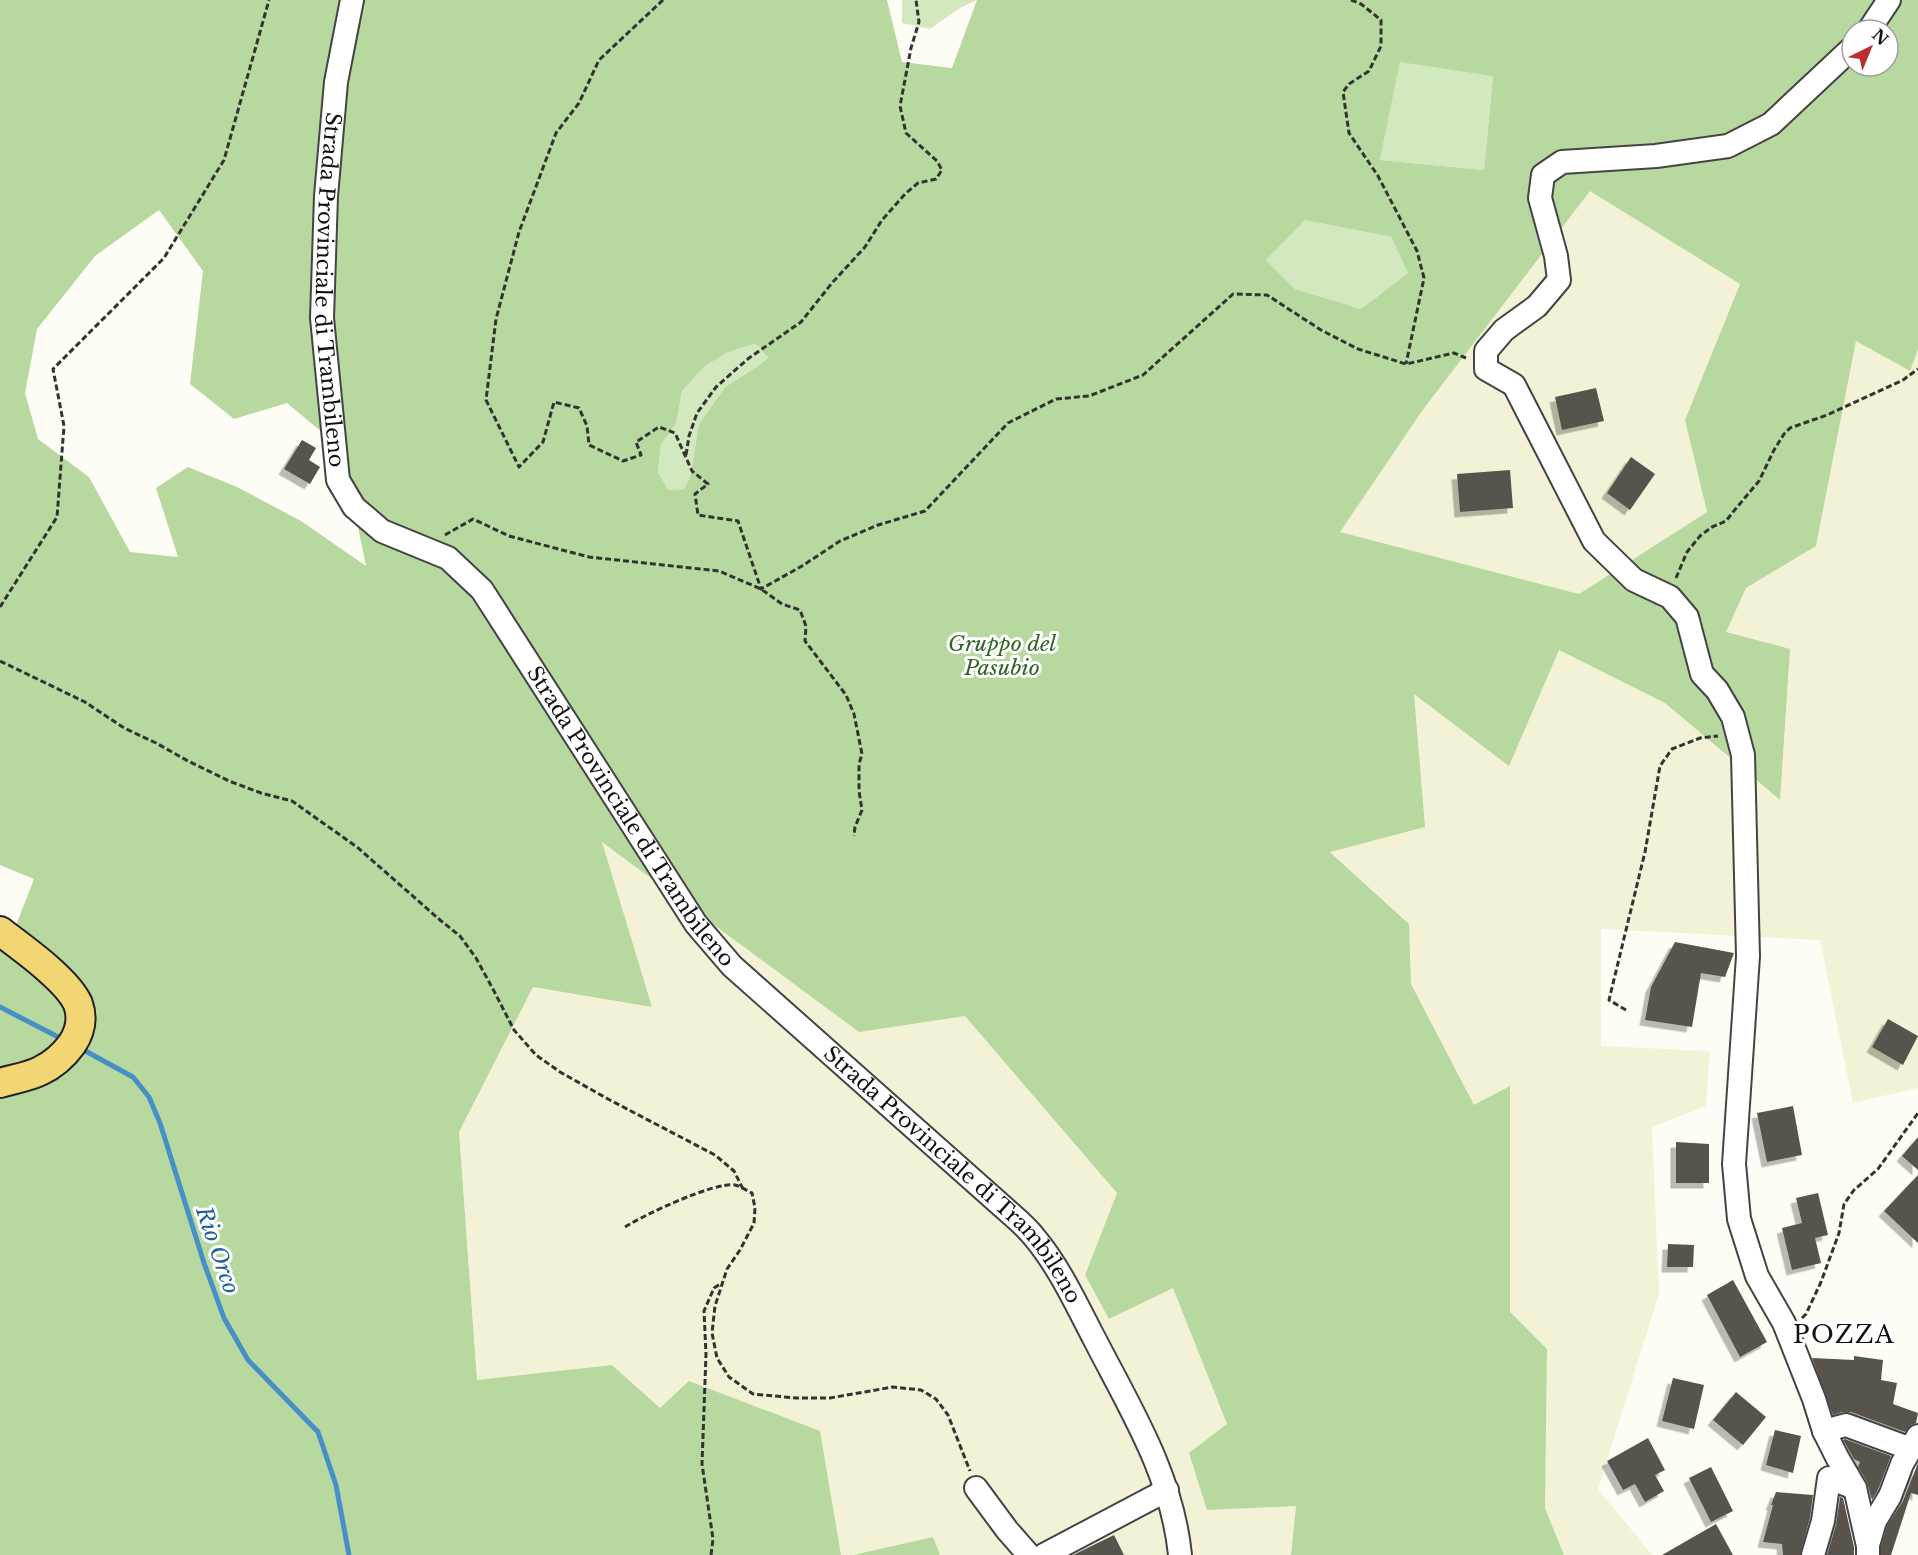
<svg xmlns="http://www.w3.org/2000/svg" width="1918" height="1555" viewBox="0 0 1918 1555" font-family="'Libre Baskerville',serif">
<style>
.farmland{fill:#f4f2d6}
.green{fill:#d3e8bf}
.forest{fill:#b7d89f;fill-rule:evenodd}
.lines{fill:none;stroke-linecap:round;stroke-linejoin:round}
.stream{stroke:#4790c7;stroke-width:5}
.building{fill:#59524e;filter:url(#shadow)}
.minor-casing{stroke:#444;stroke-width:26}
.major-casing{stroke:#222;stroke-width:32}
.path{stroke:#333;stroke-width:3;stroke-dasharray:6 3;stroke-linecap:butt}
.minor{stroke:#fff;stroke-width:22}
.major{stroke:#f1d673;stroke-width:28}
.labels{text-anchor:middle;stroke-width:6;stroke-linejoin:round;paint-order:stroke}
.street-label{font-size:21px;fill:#111;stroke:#fff}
.park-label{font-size:21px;font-style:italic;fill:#2f6623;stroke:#fff}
.water-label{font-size:22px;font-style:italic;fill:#1f639e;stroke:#fff}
.quarter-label{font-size:24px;letter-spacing:1.5px;fill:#111;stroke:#fff}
</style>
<defs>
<filter id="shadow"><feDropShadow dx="-5.5" dy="5.5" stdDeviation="0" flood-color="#0004"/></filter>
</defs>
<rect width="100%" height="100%" fill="#fefdf5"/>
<path class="farmland" d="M 1590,190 L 1740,284 L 1685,420 L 1707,512 L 1579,594 L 1340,532 L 1422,411 Z
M 1856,341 L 1909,370 L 1918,349 L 1918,1088 L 1853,1103 L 1820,940 L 1601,929 L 1601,1046 L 1710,1051 L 1706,1106 L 1652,1127 L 1659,1294 L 1598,1489 L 1652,1555 L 1564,1555 L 1545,1508 L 1547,1349 L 1510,1313 L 1510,1087 L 1474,1106 L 1411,984 L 1409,924 L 1330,851 L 1425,827 L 1413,694 L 1558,650 L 1665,703 L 1779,800 L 1726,632 L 1746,588 L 1816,546 Z
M 601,841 L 859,1031 L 965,1015 L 1117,1193 L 1085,1275 L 1110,1319 L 1173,1287 L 1228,1424 L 1296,1506 L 1291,1555 L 940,1555 L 933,1537 L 853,1555 L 841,1555 L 819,1431 L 660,1408 L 612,1365 L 477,1380 L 459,1132 L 533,987 L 652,1007 Z"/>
<path class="green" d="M 902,0 L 977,0 L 960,8 L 930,29 L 902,23 Z
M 1400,61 L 1493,75 L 1484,170 L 1380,160 Z
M 1305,220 L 1391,237 L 1408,273 L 1361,309 L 1295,289 L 1266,260 Z
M 754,344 L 759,346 L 768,358 L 758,366 L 725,387 L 699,424 L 690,477 L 684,489 L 667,490 L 658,472 L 661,444 L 676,424 L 682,391 L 704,367 L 726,353 Z"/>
<path class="forest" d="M 0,0 L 887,0 L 902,62 L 952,68 L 977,0 L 1918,0 L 1918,349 L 1910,371 L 1856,341 L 1816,546 L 1746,588 L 1726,632 L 1790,649 L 1780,800 L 1665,703 L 1559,650 L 1509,766 L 1414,694 L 1425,827 L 1330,852 L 1409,924 L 1411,984 L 1474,1105 L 1510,1086 L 1510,1312 L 1547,1349 L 1545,1508 L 1564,1555 L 1291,1555 L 1296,1506 L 1207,1510 L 1189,1453 L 1227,1424 L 1173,1288 L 1109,1319 L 1085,1275 L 1117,1193 L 965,1016 L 859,1032 L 602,842 L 652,1007 L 533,987 L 459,1132 L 477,1380 L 612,1365 L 660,1408 L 689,1381 L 820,1431 L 841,1555 L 0,1555 L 0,937 L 13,933 L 34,879 L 0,865 ZM 1852,30 L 1888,30 L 1888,66 L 1852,66 ZM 1400,62 L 1493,76 L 1484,170 L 1380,160 ZM 1590,191 L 1740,284 L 1685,420 L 1707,512 L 1579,594 L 1340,532 L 1422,411 ZM 159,210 L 203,271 L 190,384 L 234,419 L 287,403 L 342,449 L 366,566 L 301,521 L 237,487 L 188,467 L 156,488 L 178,557 L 130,552 L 89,477 L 38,439 L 25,393 L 37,329 L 95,256 ZM 1305,220 L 1391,237 L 1408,273 L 1361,309 L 1295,289 L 1266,260 ZM 754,344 L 759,346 L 768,358 L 758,366 L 725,387 L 699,424 L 690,477 L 684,489 L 668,490 L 658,472 L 661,444 L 676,424 L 682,391 L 704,367 L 726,353 Z
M 933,1537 L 940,1555 L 853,1555 Z"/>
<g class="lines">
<path class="stream" d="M 0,1007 L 64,1040
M 80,1048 L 133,1077 L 149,1097 L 160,1123 L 204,1263 L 224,1318 L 248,1360 L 318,1432 L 336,1485 L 349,1555"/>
</g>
<path class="building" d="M 1596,388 L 1604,421 L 1562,430 L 1555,397 Z
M 302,440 L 316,448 L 309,460 L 320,467 L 310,484 L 284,469 Z
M 1631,457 L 1655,474 L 1630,510 L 1607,493 Z
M 1510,470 L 1513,508 L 1460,512 L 1457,474 Z
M 1675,942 L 1734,953 L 1725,977 L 1701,973 L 1692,1027 L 1645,1020 L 1651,987 Z
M 1888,1019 L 1918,1036 L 1903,1065 L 1872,1047 Z
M 1793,1106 L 1802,1155 L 1767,1162 L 1757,1113 Z
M 1918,1137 L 1918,1170 L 1902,1156 Z
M 1676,1142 L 1709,1144 L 1709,1183 L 1676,1183 Z
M 1918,1175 L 1918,1243 L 1884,1211 Z
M 1818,1193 L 1828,1235 L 1815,1238 L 1821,1263 L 1792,1270 L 1782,1228 L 1802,1223 L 1796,1198 Z
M 1668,1244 L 1694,1245 L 1693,1267 L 1667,1267 Z
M 1733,1280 L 1767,1342 L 1740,1357 L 1707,1295 Z
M 1854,1356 L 1883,1360 L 1881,1380 L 1897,1383 L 1893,1404 L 1918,1413 L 1916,1423 L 1911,1425 L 1905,1432 L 1851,1412 L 1842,1412 L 1833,1415 L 1812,1358 L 1854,1360 Z
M 1673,1378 L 1704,1385 L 1694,1429 L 1662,1421 Z
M 1736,1392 L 1766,1417 L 1743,1445 L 1713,1420 Z
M 1775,1430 L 1801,1436 L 1793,1473 L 1766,1465 Z
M 1648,1438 L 1665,1470 L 1655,1475 L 1664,1491 L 1645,1502 L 1635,1484 L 1623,1490 L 1607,1461 Z
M 1845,1439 L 1891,1456 L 1878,1490 L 1872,1500 L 1867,1482 L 1858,1467 L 1860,1462 L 1854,1459 L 1843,1440 Z
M 1918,1463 L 1918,1495 L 1911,1493 L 1891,1555 L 1881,1555 L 1881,1547 L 1887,1526 L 1903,1501 Z
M 1711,1467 L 1733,1511 L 1711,1522 L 1689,1478 Z
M 1776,1492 L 1813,1495 L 1810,1518 L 1800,1555 L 1783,1555 L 1782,1544 L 1763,1542 L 1773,1505 L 1771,1505 Z
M 1840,1497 L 1843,1498 L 1854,1547 L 1854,1555 L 1827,1555 L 1836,1525 Z
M 1716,1524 L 1733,1555 L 1662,1555 Z
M 1114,1535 L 1124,1555 L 1073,1555 Z"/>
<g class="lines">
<defs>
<g id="minor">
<path id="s1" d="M 352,0 L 336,82 L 326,196 L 322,318 L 338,480 L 354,507 L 382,531 L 448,558 L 482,590 L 696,924 L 732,966 L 1002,1206 C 1013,1216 1026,1226 1035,1238 C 1060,1268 1077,1306 1095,1340 C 1131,1410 1172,1475 1180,1555"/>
<path d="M 1869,30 L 1889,0"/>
<path d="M 1852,48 L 1771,124 L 1728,146 L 1656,156 L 1562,162 L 1543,175 L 1540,198 L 1556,256 L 1559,280 L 1537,306 L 1504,330 L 1486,351 L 1486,369 L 1514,385 L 1594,541 L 1634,580 L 1670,597 L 1687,617 L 1702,674 L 1717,690 L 1733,717 L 1743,755 L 1748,956 L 1734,1164 L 1739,1219 L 1757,1276 L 1784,1323 L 1814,1399 L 1824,1431 L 1837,1457 L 1855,1488 L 1868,1546 L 1868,1555"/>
<path d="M 1824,1431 L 1846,1425 L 1911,1449"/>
<path d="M 976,1488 L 1007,1530 L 1029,1555"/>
<path d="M 1868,1545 L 1875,1521 L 1890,1496 L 1902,1464 L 1918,1436"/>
<path d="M 1044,1555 L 1167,1490"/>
<path d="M 1813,1555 L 1823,1521 L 1829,1478 L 1855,1488"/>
</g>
<path id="major" d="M 0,931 C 21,947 68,980 78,1004 C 83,1018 80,1032 72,1044 C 64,1055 53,1065 40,1071 C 28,1077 13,1079 0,1083"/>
</defs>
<use href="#minor" class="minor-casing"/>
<use href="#major" class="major-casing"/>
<path class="path" d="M 663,0 L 599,60 L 579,103 L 556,133 L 519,232 L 496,319 L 486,400 L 519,467 L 543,442 L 554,402 L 579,408 L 587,426 L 589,445 L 623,461 L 641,455 L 636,442 L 659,427 L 675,433 L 692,471 L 708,484 L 695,494 L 698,515 L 738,521 L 761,589 L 802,566 L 840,541 L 878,525 L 925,511 L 1008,423 L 1056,399 L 1089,396 L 1143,375 L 1233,294 L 1267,295 L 1321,330 L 1358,349 L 1406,364 L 1454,353 L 1466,358
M 1351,0 L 1361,4 L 1381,20 L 1381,46 L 1369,71 L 1349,84 L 1343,92 L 1349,133 L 1378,176 L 1417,251 L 1424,278 L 1406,364
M 686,455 L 689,436 L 697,413 L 716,387 L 749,358 L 801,322 L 832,283 L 865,247 L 882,220 L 905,194 L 918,183 L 936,179 L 942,170 L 937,161 L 906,133 L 900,106 L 911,48 L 919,22 L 916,0
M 445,535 L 473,519 L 509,536 L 589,557 L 719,571 L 761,589 L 782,604 L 800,610 L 806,626 L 805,641 L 846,695 L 854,714 L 862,754 L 859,764 L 859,791 L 862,810 L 855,827 L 854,836
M 1676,578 L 1687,552 L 1700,536 L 1712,527 L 1726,521 L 1733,512 L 1759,481 L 1774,450 L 1784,434 L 1790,428 L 1827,415 L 1903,380 L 1918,369
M 0,607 L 57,517 L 64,426 L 53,369 L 164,258 L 224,160 L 269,0
M 0,661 L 85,702 L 124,728 L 156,743 L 188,761 L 229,781 L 261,793 L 292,801 L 357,847 L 440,920 L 460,936 L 476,958 L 494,991 L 514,1030 L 536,1055 L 560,1072 L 608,1099 L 715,1155 L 734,1171 L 743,1189
M 1626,1010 L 1609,1000 L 1645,852 L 1660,766 L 1672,749 L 1700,738 L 1718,736
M 625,1227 C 644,1215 713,1182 735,1185 C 740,1186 747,1191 752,1193 L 755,1208 L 754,1223 L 740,1250 L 727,1269 L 715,1306 L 712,1333 L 717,1358 L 729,1377 L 753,1394 L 796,1398 L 830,1398 L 893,1387 L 921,1390 L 936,1399 L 948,1415 L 970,1471
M 1802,1318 L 1806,1314 L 1821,1282 L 1839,1233 L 1844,1204 L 1854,1190 L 1878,1169 L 1918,1113
M 711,1555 L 713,1539 L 702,1464 L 706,1354 L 704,1311 L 714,1288 L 722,1283"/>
<use href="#minor" class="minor"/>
<use href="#major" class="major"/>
</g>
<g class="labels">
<g class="street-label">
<text dy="7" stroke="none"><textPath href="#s1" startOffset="292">Strada Provinciale di Trambileno</textPath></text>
<text dy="7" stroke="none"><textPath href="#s1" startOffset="940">Strada Provinciale di Trambileno</textPath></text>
<text dy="7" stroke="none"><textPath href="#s1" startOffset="1426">Strada Provinciale di Trambileno</textPath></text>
</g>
<g class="park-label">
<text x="1002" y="651">Gruppo del<tspan x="1002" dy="24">Pasubio</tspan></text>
</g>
<g class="water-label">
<text transform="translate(218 1250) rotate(71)" y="8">Rio Orco</text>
</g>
<g class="quarter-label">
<text x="1844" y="1343">POZZA</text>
</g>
</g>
<g transform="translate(1870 48) rotate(43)"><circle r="28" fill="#ffffff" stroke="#a0a0a0" stroke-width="1.5"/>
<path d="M0-4.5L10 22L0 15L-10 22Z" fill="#bb2f31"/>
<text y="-9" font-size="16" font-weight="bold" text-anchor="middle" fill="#111111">N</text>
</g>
</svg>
